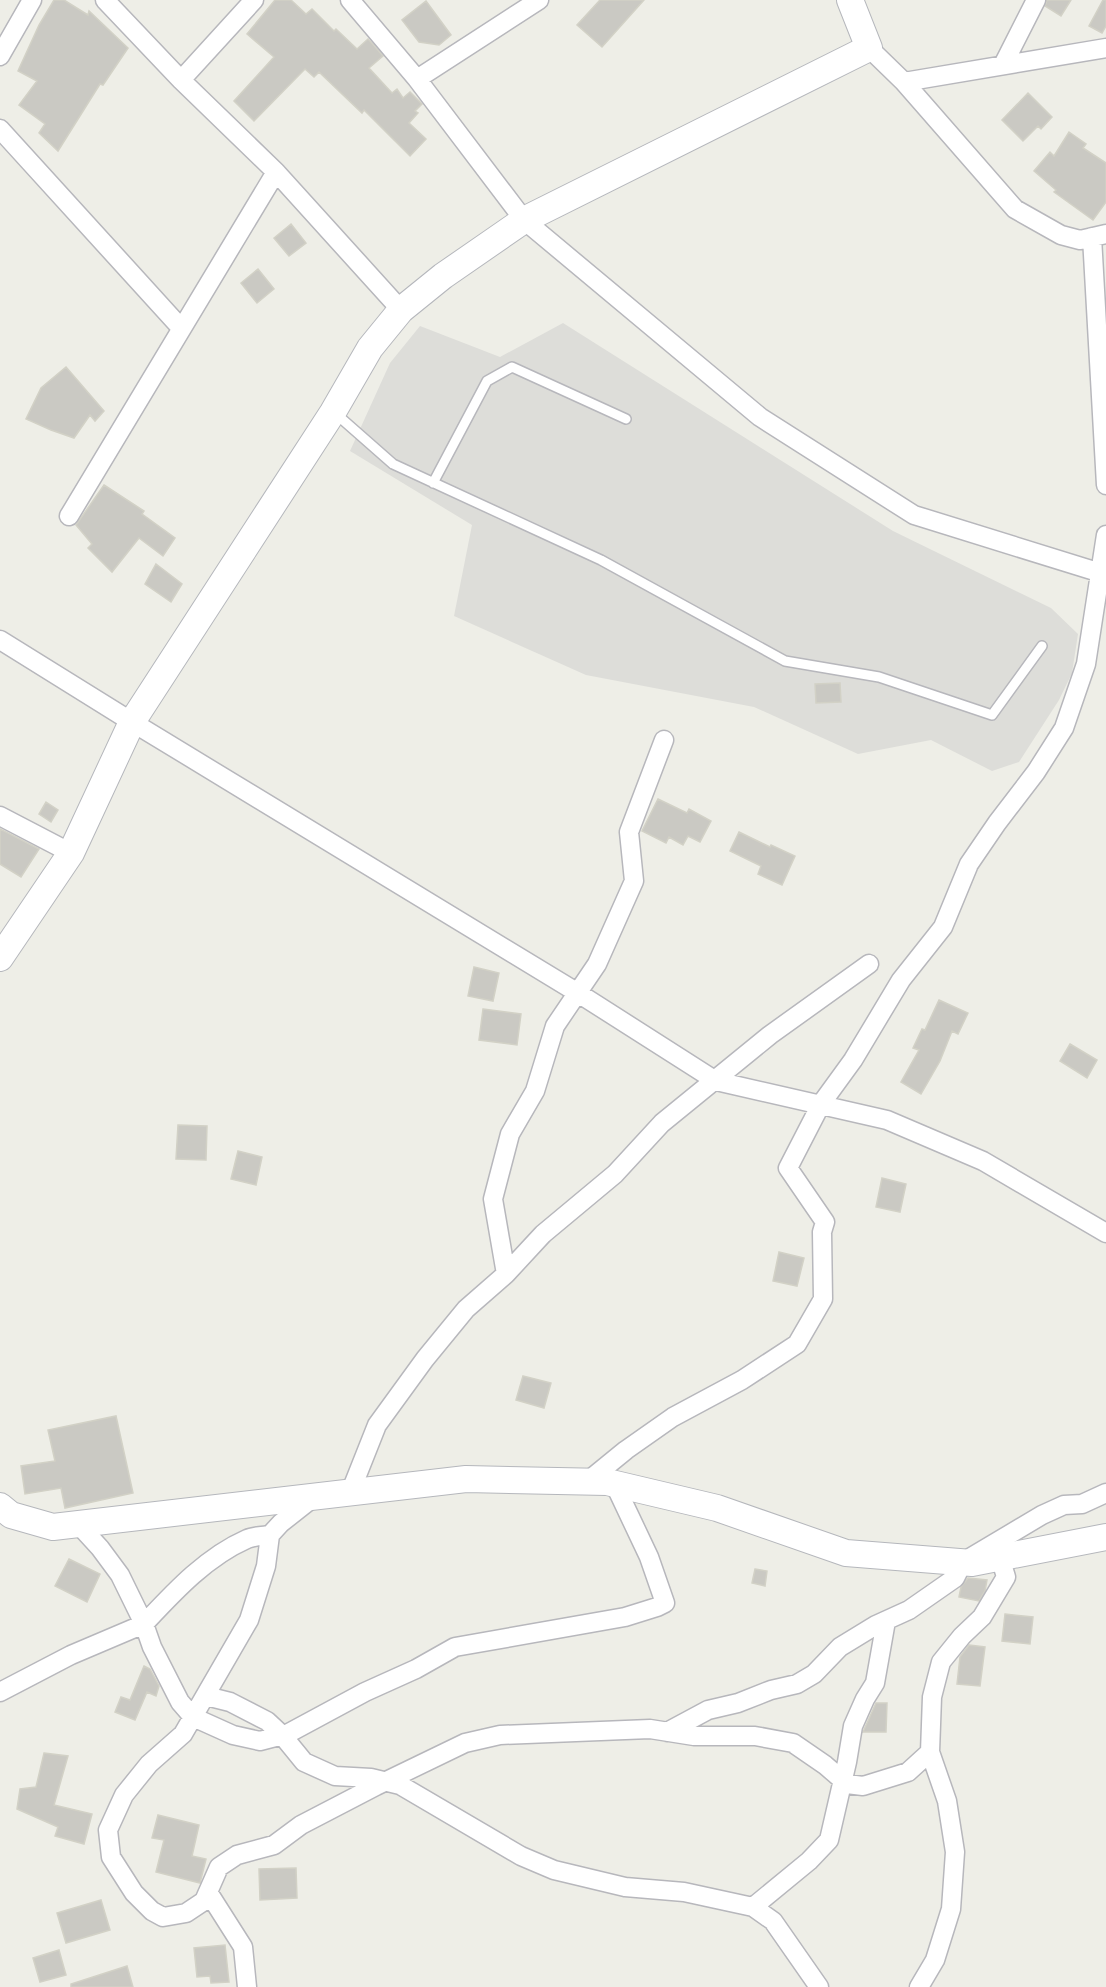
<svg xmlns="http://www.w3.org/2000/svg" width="1106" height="1987" viewBox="0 0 1106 1987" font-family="Rubik,sans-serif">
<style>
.industrial{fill:#ddddd9}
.building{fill:#cac9c3;stroke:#d2d1c6;stroke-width:1.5}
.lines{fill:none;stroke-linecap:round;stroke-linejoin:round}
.lane-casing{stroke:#b7b7bc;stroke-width:12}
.street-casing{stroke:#b7b7bc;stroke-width:21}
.secondary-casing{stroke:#b5b7bc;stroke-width:28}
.lane{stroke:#fff;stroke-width:9}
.street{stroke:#fff;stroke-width:18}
.secondary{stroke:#fff;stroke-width:26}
</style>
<rect width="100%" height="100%" fill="#eeeee7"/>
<path class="industrial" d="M 563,323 L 893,531 L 1051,608 L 1078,634 L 1072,673 L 1059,700 L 1019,762 L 992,771 L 931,740 L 858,754 L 754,707 L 586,675 L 454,616 L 472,525 L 350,451 L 390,363 L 420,326 L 500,357 Z"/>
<path class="building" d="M 54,0 L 64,0 L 88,15 L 89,11 L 128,48 L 103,85 L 100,84 L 58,151 L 39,133 L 45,124 L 19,105 L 37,81 L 18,71 L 39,25 Z
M 275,0 L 291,0 L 306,14 L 312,9 L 334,31 L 336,29 L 357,49 L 368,39 L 371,42 L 383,56 L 369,68 L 392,93 L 397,89 L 403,98 L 410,92 L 422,104 L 415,111 L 418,113 L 409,123 L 426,139 L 410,156 L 364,110 L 362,113 L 319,72 L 314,77 L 305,69 L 254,121 L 234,101 L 274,57 L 247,34 Z
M 600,0 L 644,0 L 602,47 L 577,25 Z
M 1047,0 L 1071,0 L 1061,16 L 1045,6 Z
M 1103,0 L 1106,0 L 1106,26 L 1102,33 L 1089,26 Z
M 426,1 L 451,35 L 439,45 L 419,42 L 402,20 Z
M 1028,93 L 1052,117 L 1041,129 L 1038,126 L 1023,141 L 1002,120 Z
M 1069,132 L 1086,144 L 1083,148 L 1106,163 L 1106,202 L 1093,220 L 1054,192 L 1056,190 L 1034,171 L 1050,152 L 1054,156 Z
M 291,224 L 306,243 L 289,256 L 274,238 Z
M 258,269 L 274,289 L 257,303 L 241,283 Z
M 66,367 L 104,411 L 95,421 L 90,415 L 74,438 L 51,430 L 26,419 L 41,388 Z
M 104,485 L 144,511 L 142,514 L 175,538 L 163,556 L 139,538 L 112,572 L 88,548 L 92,544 L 76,525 Z
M 156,564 L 182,584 L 171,602 L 145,584 Z
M 840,683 L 841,702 L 816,703 L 815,684 Z
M 658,799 L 687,813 L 689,809 L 711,821 L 700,842 L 688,836 L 683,845 L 669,837 L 666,843 L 642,831 Z
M 46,802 L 58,810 L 51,822 L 39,814 Z
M 0,829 L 39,849 L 21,877 L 0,864 Z
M 739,832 L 770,847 L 771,845 L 795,856 L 782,885 L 758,874 L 761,866 L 730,851 Z
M 474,967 L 499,973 L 493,1001 L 468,996 Z
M 939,1000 L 968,1013 L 958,1034 L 952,1031 L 940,1061 L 921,1094 L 901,1082 L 919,1050 L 913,1048 L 922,1029 L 925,1030 Z
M 483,1009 L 521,1014 L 517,1045 L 479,1040 Z
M 1070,1044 L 1097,1060 L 1087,1078 L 1060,1061 Z
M 178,1125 L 207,1126 L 206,1160 L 176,1159 Z
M 238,1151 L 262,1157 L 256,1185 L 231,1179 Z
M 882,1178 L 906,1184 L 900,1212 L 876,1207 Z
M 779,1252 L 804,1258 L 797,1286 L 773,1281 Z
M 523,1376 L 551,1383 L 544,1408 L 516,1400 Z
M 116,1416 L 133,1493 L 65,1508 L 61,1488 L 25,1494 L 21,1466 L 55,1461 L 48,1430 Z
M 69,1559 L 100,1574 L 87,1602 L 55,1586 Z
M 755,1569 L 767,1571 L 765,1586 L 752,1583 Z
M 968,1578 L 987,1580 L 985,1591 L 979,1601 L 959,1597 L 961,1587 Z
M 1005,1614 L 1033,1617 L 1030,1644 L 1002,1641 Z
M 969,1645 L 985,1647 L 980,1686 L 957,1684 L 960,1657 Z
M 144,1666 L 150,1669 L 159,1686 L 156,1696 L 147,1692 L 135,1720 L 115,1712 L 121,1697 L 130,1700 Z
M 876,1703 L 887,1703 L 886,1732 L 863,1732 Z
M 44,1753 L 68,1756 L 54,1805 L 92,1814 L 84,1844 L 55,1836 L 58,1827 L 17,1809 L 20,1789 L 36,1787 Z
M 158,1815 L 199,1825 L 192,1856 L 206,1859 L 200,1883 L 156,1872 L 164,1840 L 152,1838 Z
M 296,1868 L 297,1898 L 260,1900 L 259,1869 Z
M 101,1900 L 110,1930 L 66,1943 L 57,1913 Z
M 225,1945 L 229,1982 L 211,1983 L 210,1976 L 197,1977 L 194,1948 Z
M 59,1950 L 66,1975 L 40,1982 L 33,1958 Z
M 127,1966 L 133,1987 L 71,1987 L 71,1984 Z"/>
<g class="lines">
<defs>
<path id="lane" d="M 335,413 L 393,464 L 601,560 L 785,661 L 879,677 L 992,715 L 1042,646
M 433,483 L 487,381 L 512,367 L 626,419"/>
<path id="street" d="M 105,0 L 181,80 L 276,172 L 401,310
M 350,0 L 417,79 L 524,220 L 760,417 L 914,515 L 1101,573 L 1106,577
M 869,48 L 904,82 L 1015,209 L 1061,235 L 1080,240 L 1106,234
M 0,56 L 32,0
M 1003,65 L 1036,0
M 417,79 L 539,0
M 181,80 L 254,0
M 904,82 L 1106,48
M 0,129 L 181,328
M 1092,237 L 1106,485
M 69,516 L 276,172
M 0,640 L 132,722 L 578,993 L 716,1081 L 887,1120 L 983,1161 L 1106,1233
M 0,816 L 71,853
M 506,1274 L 543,1234 L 615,1174 L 662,1123 L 770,1035 L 869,964
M 588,1481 L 626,1450 L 673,1417 L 742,1380 L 797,1344 L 823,1299 L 822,1232 L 825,1222 L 788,1168 L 821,1104 L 853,1060 L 901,980 L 943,927 L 969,864 L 997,823 L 1036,772 L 1064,728 L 1086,664 L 1106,535
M 350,1493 L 377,1425 L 425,1359 L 466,1309 L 506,1274 L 493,1199 L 510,1134 L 535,1091 L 555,1026 L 597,964 L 634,881 L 629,832 L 664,740
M 314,1497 L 281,1523 L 270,1535 L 266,1566 L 249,1620 L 183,1734 L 149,1764 L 124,1795 L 108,1830 L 111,1857 L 134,1893 L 152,1911 L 163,1917 L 186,1913 L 204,1901 L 219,1867 L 237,1855 L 274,1845 L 301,1825 L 376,1786 L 465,1743 L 500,1735 L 650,1729 L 694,1736 L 755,1736 L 793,1743 L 825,1765 L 847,1784 L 863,1786 L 908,1772 L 930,1752 L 932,1697 L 941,1662 L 962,1636 L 982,1617 L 1006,1577 L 1000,1557
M 78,1524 L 100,1548 L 120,1575 L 144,1624 C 174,1592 206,1557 247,1539 C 254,1536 262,1536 270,1535
M 0,1692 L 71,1655 L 144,1624 L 152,1647 L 180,1702 L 193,1717 L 233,1735 L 260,1741 L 287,1734 L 365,1692 L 416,1669 L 455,1647 L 625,1617 L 657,1607 L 665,1603 L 649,1557 L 614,1483
M 206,1696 L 230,1702 L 267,1721 L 282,1735 L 304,1762 L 335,1776 L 371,1778 L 400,1785 L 521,1856 L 554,1870 L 625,1887 L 684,1892 L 753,1907 L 809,1861 L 829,1840 L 847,1762 L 853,1726 L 865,1699 L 875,1683 L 886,1621
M 667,1732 L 708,1710 L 738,1703 L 771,1690 L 797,1684 L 814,1674 L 840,1647 L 876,1625 L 909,1610 L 955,1578 L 963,1562 L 1042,1515 L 1064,1505 L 1082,1504 L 1106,1493
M 208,1892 L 243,1947 L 247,1987
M 753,1907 L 773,1921 L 819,1987
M 919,1987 L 935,1960 L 951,1909 L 955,1852 L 947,1801 L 930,1752"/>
<path id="secondary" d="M 0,958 L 71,853 L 132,722 L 333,412 L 370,348 L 401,310 L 443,276 L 524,220 L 869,48 L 850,0
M 0,1506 L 11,1515 L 53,1527 L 466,1479 L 607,1482 L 717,1508 L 846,1553 L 972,1563 L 1106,1537"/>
</defs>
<use href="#lane" class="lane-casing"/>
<use href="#street" class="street-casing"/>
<use href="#secondary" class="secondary-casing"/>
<use href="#lane" class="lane"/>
<use href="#street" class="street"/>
<use href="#secondary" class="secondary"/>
</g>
</svg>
